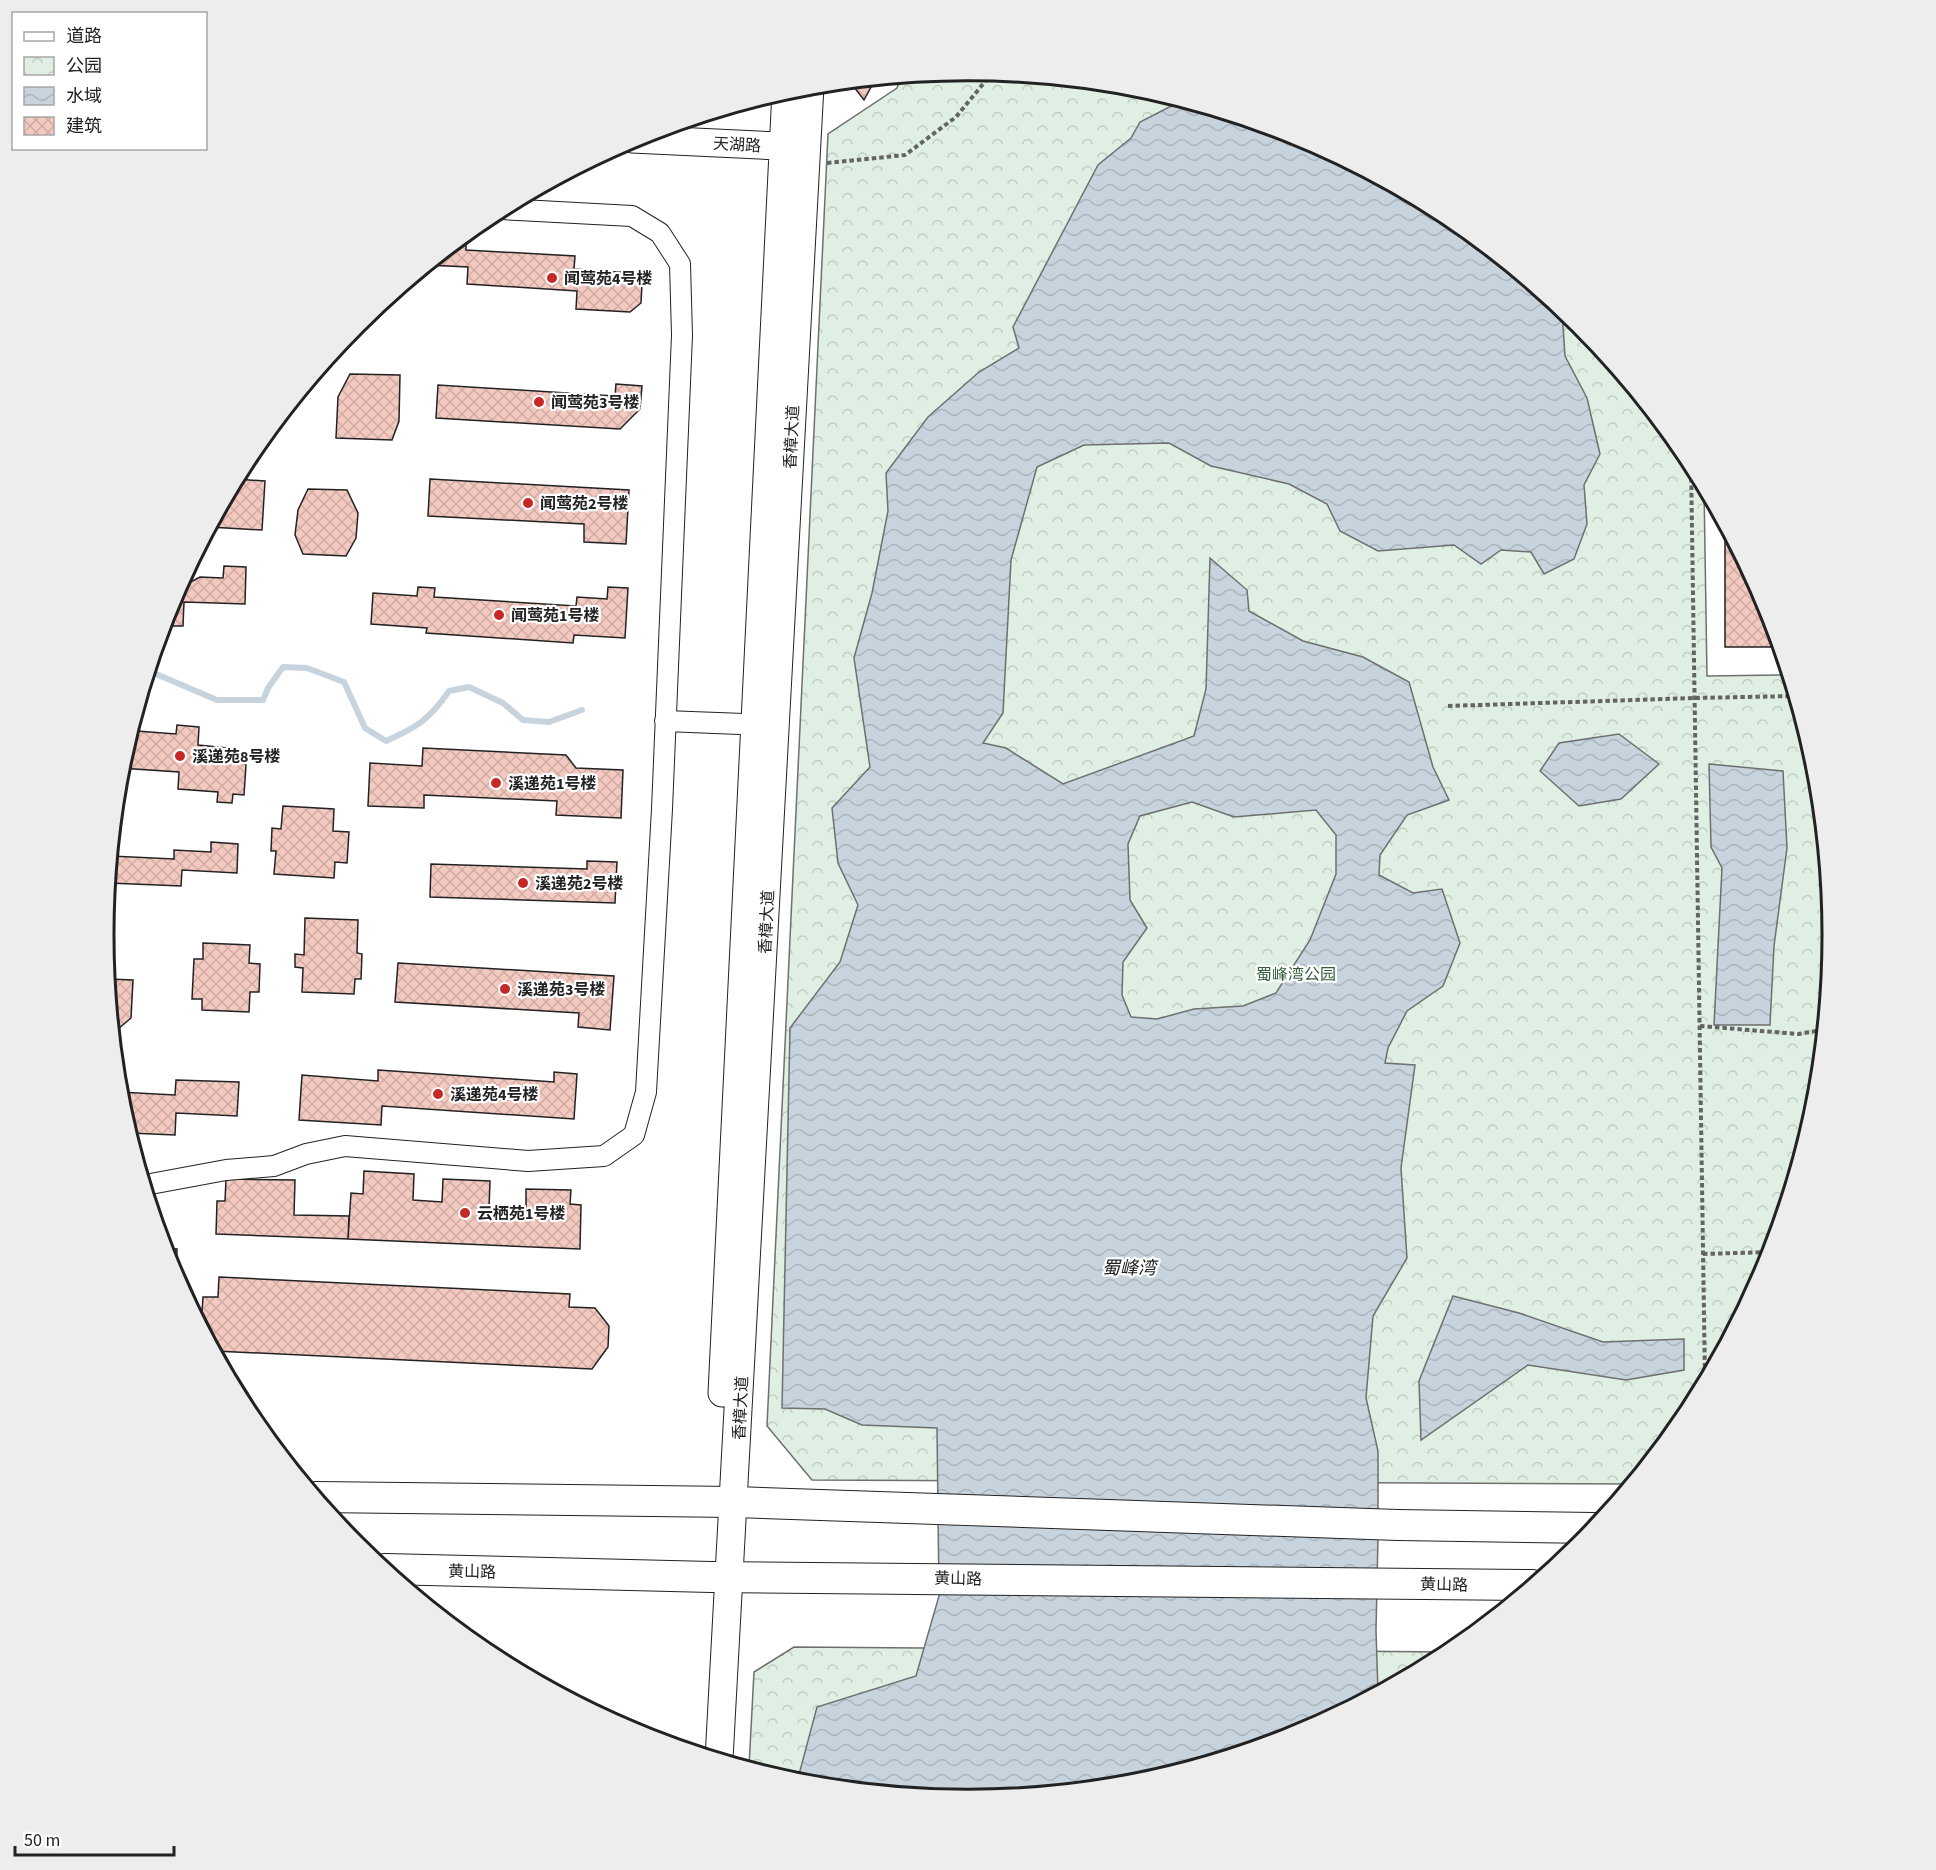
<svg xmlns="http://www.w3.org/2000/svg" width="1936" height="1870" viewBox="0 0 1936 1870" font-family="'Source Sans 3','Noto Sans SC',sans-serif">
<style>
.park{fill:url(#park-crowns);stroke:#6f6f6f;stroke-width:1.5}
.water{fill:url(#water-waves);stroke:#6f6f6f;stroke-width:1.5;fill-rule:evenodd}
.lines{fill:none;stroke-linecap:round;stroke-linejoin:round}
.stream{stroke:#c7d3dd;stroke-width:6}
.building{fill:url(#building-cross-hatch);stroke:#222;stroke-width:1.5}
.street-casing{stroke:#222;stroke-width:22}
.secondary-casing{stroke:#222;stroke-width:29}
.primary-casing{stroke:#222;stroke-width:32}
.path{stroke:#646464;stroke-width:4;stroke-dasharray:4.5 3;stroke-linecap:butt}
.street{stroke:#fff;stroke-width:20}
.secondary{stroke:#fff;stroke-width:27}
.primary{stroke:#fff;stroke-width:30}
.poi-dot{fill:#c62828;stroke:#fff;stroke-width:2}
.labels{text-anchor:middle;stroke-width:4.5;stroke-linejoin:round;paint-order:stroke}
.street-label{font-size:16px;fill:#222;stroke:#fff}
.poi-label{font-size:16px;font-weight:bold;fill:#222;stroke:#fff;text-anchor:start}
.park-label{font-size:16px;fill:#2f5e38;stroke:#fff}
.water-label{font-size:18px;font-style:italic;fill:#222;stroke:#fff}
.rim{fill:none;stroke:#222;stroke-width:3}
</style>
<defs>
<pattern id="park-crowns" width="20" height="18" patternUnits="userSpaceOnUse" patternTransform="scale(1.5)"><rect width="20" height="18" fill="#e0efe3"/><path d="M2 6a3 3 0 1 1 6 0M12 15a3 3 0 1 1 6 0" fill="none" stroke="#c0cdc2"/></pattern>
<pattern id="water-waves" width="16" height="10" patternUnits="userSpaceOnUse" patternTransform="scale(1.5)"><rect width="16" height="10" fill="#c7d3dd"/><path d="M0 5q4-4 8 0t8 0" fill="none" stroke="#abb5bd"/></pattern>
<pattern id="building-cross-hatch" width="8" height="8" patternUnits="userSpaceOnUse" patternTransform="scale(1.5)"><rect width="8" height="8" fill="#f3c9c0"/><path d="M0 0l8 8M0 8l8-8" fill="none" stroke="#d0aca5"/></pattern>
</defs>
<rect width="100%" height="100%" fill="#fff"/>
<path class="park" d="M 968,71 L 1137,87 L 1299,136 L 1449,216 L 1580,324 L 1687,455 L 1704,487 L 1707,676 L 1788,675 L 1816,767 L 1832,935 L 1816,1104 L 1767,1266 L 1687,1416 L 1631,1484 L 812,1480 L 767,1426 L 828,134 L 897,88 L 901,77 Z
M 794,1647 L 1451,1652 L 1299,1734 L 1136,1783 L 968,1799 L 799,1783 L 749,1767 L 754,1672 Z"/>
<path class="water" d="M 1181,101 L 1299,136 L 1449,216 L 1562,310 L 1565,356 L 1587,398 L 1600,454 L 1584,485 L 1587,524 L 1574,559 L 1544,574 L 1531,552 L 1501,550 L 1481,564 L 1454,545 L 1378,551 L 1340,531 L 1327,504 L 1289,484 L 1211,466 L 1169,443 L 1084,445 L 1037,467 L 1011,560 L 1003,713 L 983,743 L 1006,748 L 1063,784 L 1194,736 L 1206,689 L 1210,558 L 1247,590 L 1249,611 L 1303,641 L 1363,657 L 1409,682 L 1433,767 L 1449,800 L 1407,815 L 1380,855 L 1379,875 L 1413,893 L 1442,889 L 1460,943 L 1443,986 L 1407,1011 L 1388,1048 L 1385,1063 L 1415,1065 L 1401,1168 L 1407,1258 L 1373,1316 L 1366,1398 L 1378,1451 L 1378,1538 L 1376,1631 L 1378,1692 L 1299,1734 L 1136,1783 L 968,1799 L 799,1783 L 797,1782 L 817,1707 L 916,1676 L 939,1596 L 937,1428 L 862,1425 L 825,1409 L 782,1408 L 790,1028 L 840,962 L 858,905 L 838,863 L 832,808 L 870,767 L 854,658 L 872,593 L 888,511 L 886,473 L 928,417 L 979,372 L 1019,348 L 1013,327 L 1098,165 L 1131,138 L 1140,122 ZM 1192,802 L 1234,817 L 1316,810 L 1336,835 L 1336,874 L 1310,940 L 1276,993 L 1243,1006 L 1194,1009 L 1157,1019 L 1131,1017 L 1122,995 L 1123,962 L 1147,928 L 1130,900 L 1128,844 L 1140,816 Z
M 1619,734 L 1659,764 L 1621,799 L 1579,806 L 1540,771 L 1559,743 Z
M 1709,764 L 1783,771 L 1787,848 L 1774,946 L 1770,1025 L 1714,1025 L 1722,868 L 1711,847 Z
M 1453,1296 L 1519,1313 L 1603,1342 L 1684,1339 L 1684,1370 L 1626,1380 L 1528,1365 L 1421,1440 L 1419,1381 Z"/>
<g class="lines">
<path class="stream" d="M 149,671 L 217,700 L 263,700 L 268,688 L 283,667 L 307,668 L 344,682 L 365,728 L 386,741 C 417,727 429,720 449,691 L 469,687 L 503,703 L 523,720 L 549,722 L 582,710"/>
</g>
<path class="building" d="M 875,80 L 864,100 L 850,82 Z
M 459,240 L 466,240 L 466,250 L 575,256 L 574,269 L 633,273 L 642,284 L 641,303 L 630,312 L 576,309 L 577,291 L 467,284 L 468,267 L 428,265 Z
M 350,374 L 400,375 L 399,421 L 392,440 L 336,438 L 338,397 Z
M 616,384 L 642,386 L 640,409 L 620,429 L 436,418 L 438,385 L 615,396 Z
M 236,479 L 265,481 L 262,530 L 210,527 Z
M 430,479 L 629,490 L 626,544 L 584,542 L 584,524 L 428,516 Z
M 308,489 L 347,490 L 358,513 L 356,538 L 346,556 L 303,554 L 295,535 L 298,510 Z
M 1725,527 L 1767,604 L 1780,647 L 1725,647 Z
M 224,566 L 246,567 L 245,604 L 184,602 L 183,626 L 163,626 L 169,604 L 180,584 L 185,585 L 200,577 L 223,578 Z
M 418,587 L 435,588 L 434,597 L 576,606 L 577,597 L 607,599 L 608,587 L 628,588 L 625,638 L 574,635 L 573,643 L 426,633 L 427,628 L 371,624 L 373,593 L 417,596 Z
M 135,719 L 138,719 L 137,731 L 176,734 L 177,725 L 199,727 L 198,745 L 228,748 L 246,765 L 244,795 L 233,794 L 232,803 L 217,802 L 218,792 L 178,789 L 179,772 L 120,768 Z
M 423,748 L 566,755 L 576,768 L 623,770 L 621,818 L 556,815 L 557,801 L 424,795 L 424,808 L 368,806 L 370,763 L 422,766 Z
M 283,806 L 334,809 L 333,831 L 349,832 L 347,863 L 335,862 L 334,878 L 274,874 L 276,851 L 271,851 L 272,828 L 281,829 Z
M 211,842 L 238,844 L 237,873 L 182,870 L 181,886 L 109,883 L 111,856 L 174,859 L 174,850 L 211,852 Z
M 587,861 L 617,862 L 615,903 L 430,897 L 431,864 L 587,869 Z
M 305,918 L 358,920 L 357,953 L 362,954 L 361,979 L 355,979 L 354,994 L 302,992 L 303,968 L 295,967 L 295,954 L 304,955 Z
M 203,943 L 250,945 L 249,963 L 260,964 L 259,992 L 250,992 L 249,1012 L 202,1010 L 202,999 L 192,999 L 194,959 L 203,959 Z
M 398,963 L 614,976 L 610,1030 L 578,1027 L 579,1013 L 395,1002 Z
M 108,979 L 133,980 L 131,1018 L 118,1029 L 113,1029 Z
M 378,1070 L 554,1082 L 554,1072 L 577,1074 L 574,1119 L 382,1106 L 381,1125 L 299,1120 L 302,1075 L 378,1081 Z
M 176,1080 L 239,1082 L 237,1116 L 176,1113 L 175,1135 L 129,1133 L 120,1103 L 119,1092 L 175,1095 Z
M 364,1171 L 414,1174 L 413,1200 L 442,1202 L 443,1179 L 490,1181 L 489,1208 L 526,1209 L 526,1189 L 571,1190 L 570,1204 L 581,1205 L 580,1249 L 348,1239 L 351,1193 L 363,1194 Z
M 226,1179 L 295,1180 L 294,1215 L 349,1216 L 348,1239 L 216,1234 L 217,1201 L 225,1201 Z
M 154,1215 L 160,1215 L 160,1234 Z
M 164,1248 L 177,1249 L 176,1278 L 169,1266 Z
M 219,1277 L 570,1294 L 569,1307 L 595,1308 L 609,1326 L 608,1347 L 592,1369 L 215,1351 L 201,1326 L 203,1297 L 218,1297 Z"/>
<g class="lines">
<defs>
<path id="street" d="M 665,721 L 767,725
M 145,1185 L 226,1170 L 274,1166 L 306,1154 L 345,1146 L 528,1161 L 604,1156 L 634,1135 L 646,1092 L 662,809 L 682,335 L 680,264 L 660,233 L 632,216 L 501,209"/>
<path id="secondary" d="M 632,139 L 800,147
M 722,1393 L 786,91
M 719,1759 L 810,86"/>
<path id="primary" d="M 316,1497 L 734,1502 L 1398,1525 L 1594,1528
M 385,1569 L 711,1577 L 1532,1585"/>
</defs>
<use href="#street" class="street-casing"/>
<use href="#secondary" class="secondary-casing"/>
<use href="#primary" class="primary-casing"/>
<path class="path" d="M 827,163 L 905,155 L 956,117 L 992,73
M 1691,463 L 1705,1380
M 1448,706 L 1696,698 L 1795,696
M 1700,1026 L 1798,1034 L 1823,1030
M 1703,1254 L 1771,1252"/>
<use href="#street" class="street"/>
<use href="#secondary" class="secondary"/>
<use href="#primary" class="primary"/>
</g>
<g class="poi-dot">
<circle cx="552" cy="278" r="6"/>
<circle cx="539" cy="402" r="6"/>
<circle cx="528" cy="503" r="6"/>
<circle cx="499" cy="615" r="6"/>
<circle cx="180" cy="756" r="6"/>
<circle cx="496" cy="783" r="6"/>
<circle cx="523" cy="883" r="6"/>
<circle cx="505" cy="989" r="6"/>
<circle cx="438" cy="1094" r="6"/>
<circle cx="465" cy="1213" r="6"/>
</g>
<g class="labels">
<g class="street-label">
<text transform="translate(737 144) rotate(3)" y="6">天湖路</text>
<text transform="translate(791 437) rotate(-87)" y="6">香樟大道</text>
<text transform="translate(766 922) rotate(-87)" y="6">香樟大道</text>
<text transform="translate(740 1408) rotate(-87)" y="6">香樟大道</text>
<text transform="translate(472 1571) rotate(1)" y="6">黄山路</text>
<text transform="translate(958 1578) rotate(1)" y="6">黄山路</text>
<text transform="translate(1444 1584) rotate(1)" y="6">黄山路</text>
</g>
<g class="poi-label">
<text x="564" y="284">闻莺苑4号楼</text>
<text x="551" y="408">闻莺苑3号楼</text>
<text x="540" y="509">闻莺苑2号楼</text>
<text x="511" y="621">闻莺苑1号楼</text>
<text x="192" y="762">溪递苑8号楼</text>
<text x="508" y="789">溪递苑1号楼</text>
<text x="535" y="889">溪递苑2号楼</text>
<text x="517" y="995">溪递苑3号楼</text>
<text x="450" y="1100">溪递苑4号楼</text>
<text x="477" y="1219">云栖苑1号楼</text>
</g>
<g class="park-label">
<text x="1296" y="980">蜀峰湾公园</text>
</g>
<g class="water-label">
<text x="1129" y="1274">蜀峰湾</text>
</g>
</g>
<path d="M0 0H1936V1870H0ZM114 935a854 854 0 1 1 1708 0a854 854 0 1 1-1708 0Z" fill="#ededed" fill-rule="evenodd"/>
<path class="rim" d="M114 935a854 854 0 1 1 1708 0a854 854 0 1 1-1708 0Z"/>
<rect x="12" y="12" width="195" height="138" fill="#ffffff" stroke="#a7a7a7" stroke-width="1.5"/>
<rect x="24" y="32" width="30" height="9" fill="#ffffff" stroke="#a7a7a7" stroke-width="1.5"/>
<text x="66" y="42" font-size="18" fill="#222222">道路</text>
<rect x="24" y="57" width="30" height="18" fill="url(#park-crowns)" stroke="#a7a7a7" stroke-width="1.5"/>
<text x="66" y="72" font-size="18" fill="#222222">公园</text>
<rect x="24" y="87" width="30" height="18" fill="url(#water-waves)" stroke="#a7a7a7" stroke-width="1.5"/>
<text x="66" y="102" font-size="18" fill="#222222">水域</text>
<rect x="24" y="117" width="30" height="18" fill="url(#building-cross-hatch)" stroke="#a7a7a7" stroke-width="1.5"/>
<text x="66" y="132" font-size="18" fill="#222222">建筑</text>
<path d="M15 1846v9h159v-9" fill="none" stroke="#222222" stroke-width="3"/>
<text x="24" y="1846" font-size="18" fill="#222222" stroke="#ffffff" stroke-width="4.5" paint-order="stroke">50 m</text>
</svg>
